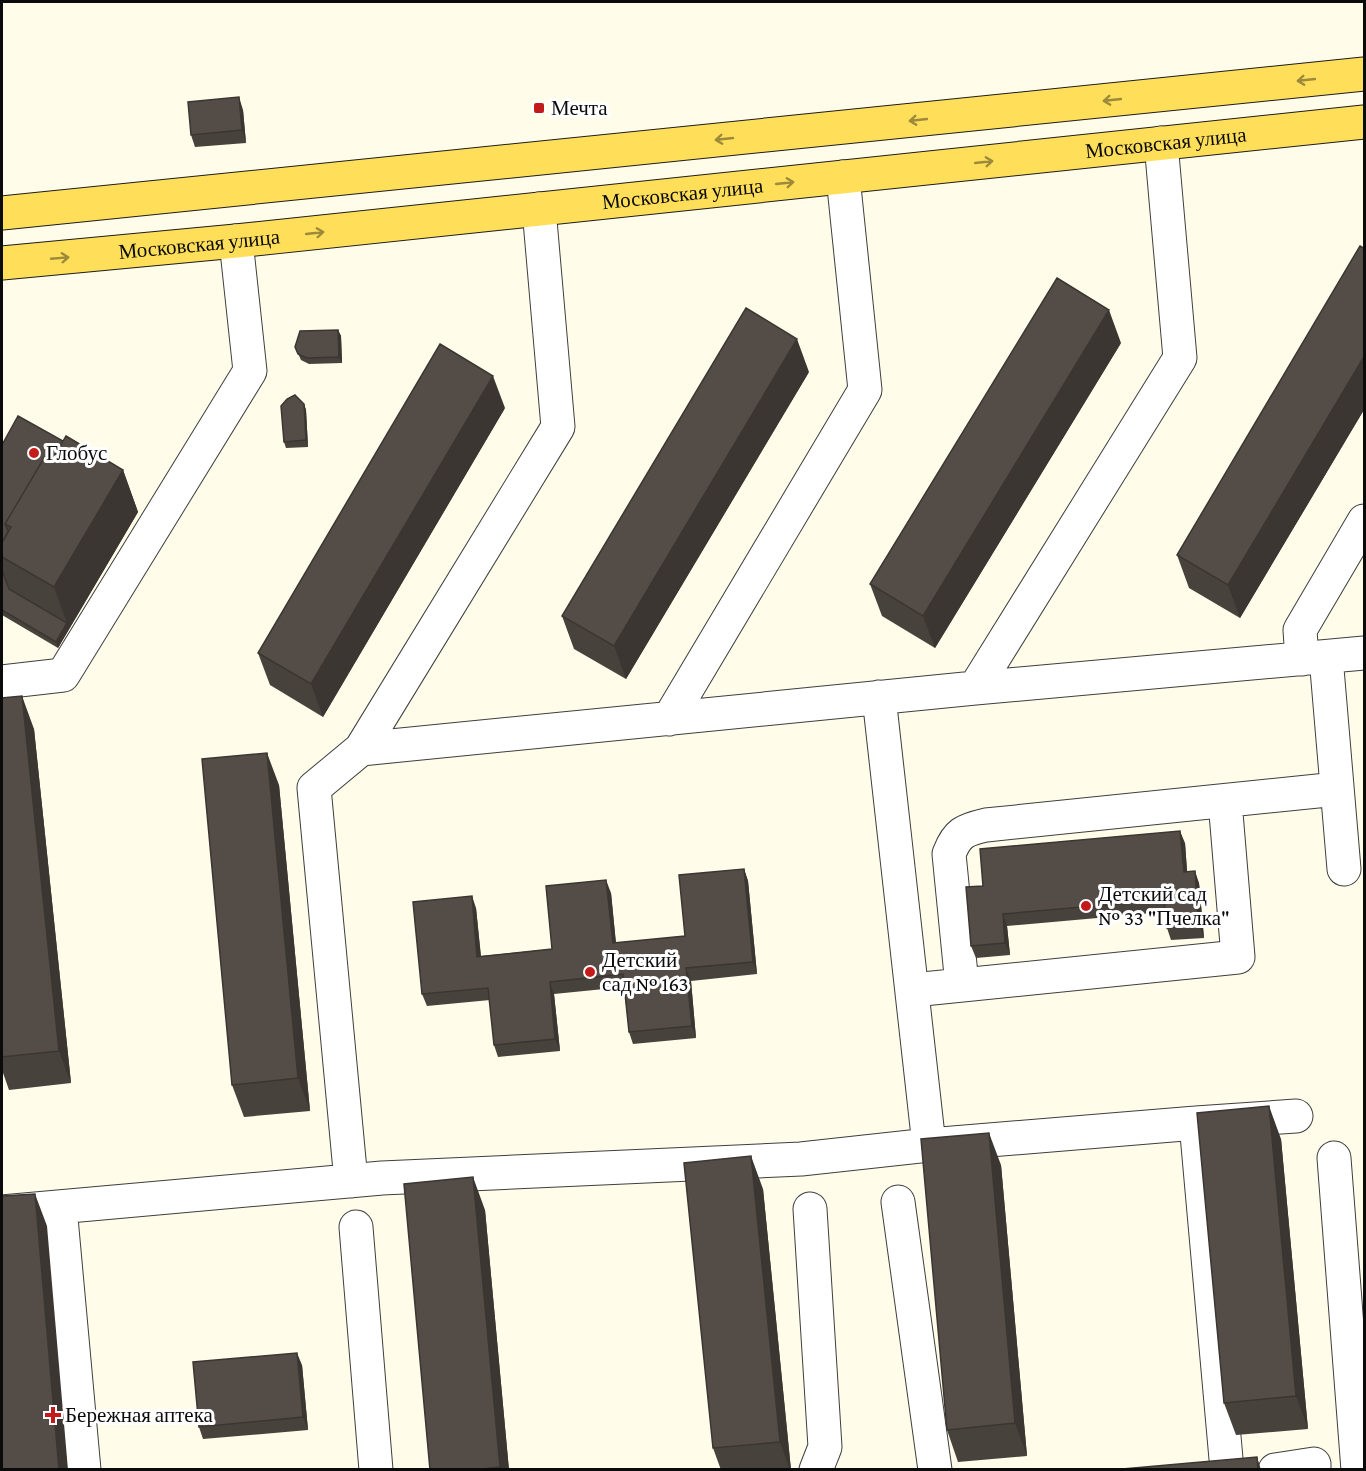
<svg xmlns="http://www.w3.org/2000/svg" width="1366" height="1471" viewBox="0 0 1366 1471" font-family="'Crimson Pro',serif">
<style>
.lines{fill:none;stroke-linecap:round;stroke-linejoin:round}
.minor-casing{stroke:#3e3e3e;stroke-width:35}
.major-casing{stroke:#1c1c1c;stroke-width:35}
.minor{stroke:#fff;stroke-width:33}
.major{stroke:#ffdf59;stroke-width:33}
.wall{fill:#48423d}
.shaded-wall{fill:#3b3632}
.building{fill:#544d47;stroke:#3b3632;stroke-width:1.5}
.oneway{stroke:#9d8a3a}
.poi-dot{fill:#c31b1a;stroke:#fff;stroke-width:2}
.labels{text-anchor:middle;stroke-width:6;stroke-linejoin:round;paint-order:stroke}
.poi-label{font-size:21px;fill:#0b0b0b;stroke:#fff;text-anchor:start}
.street-label{font-size:21px;fill:#0b0b0b;stroke:#fff}
</style>
<rect width="100%" height="100%" fill="#fffce9"/>
<g class="lines">
<defs>
<path id="minor" d="M 539,209 L 558,427 L 361,749 L 975,688 L 1364,653
M 1326,657 L 1344,869
M 1302,659 L 1300,630 L 1364,521
M 2,682 L 63,675 L 250,371 L 236,241
M 975,688 L 1180,358 L 1161,143
M 879,697 L 929,1145
M 669,719 L 865,390 L 843,177
M 962,985 L 949,854 C 957,833 964,830 986,825 L 1337,789
M 913,990 L 1238,957 L 1225,801
M 1334,1158 L 1358,1470
M 351,1181 L 314,788 L 361,749
M 898,1202 L 935,1470
M 60,1207 L 84,1470
M 810,1209 L 825,1447 L 816,1470
M 2,1212 L 382,1178 L 801,1159 L 929,1145 L 1196,1123
M 356,1227 L 376,1470
M 1227,1470 L 1196,1123 L 1296,1116
M 1275,1470 L 1314,1464 L 1314,1470"/>
<g id="major">
<path d="M 2,213 L 1364,74"/>
<path id="s1" d="M 2,263 L 236,241 L 1364,122"/>
</g>
</defs>
<use href="#minor" class="minor-casing"/>
<use href="#major" class="major-casing"/>
<use href="#minor" class="minor"/>
<use href="#major" class="major"/>
</g>
<path class="wall" d="M 243,110 L 246,143 L 195,147 L 191,135 Z
M 1365,249 L 1365,408 L 1240,618 L 1189,588 L 1177,555 Z
M 338,330 L 341,336 L 342,363 L 309,364 L 301,360 L 295,347 Z
M 1121,343 L 935,648 L 882,616 L 870,584 Z
M 809,372 L 626,679 L 574,649 L 562,616 Z
M 304,404 L 306,410 L 308,447 L 286,448 L 284,442 Z
M 505,408 L 323,717 L 270,685 L 258,653 Z
M 63,441 L 123,470 L 138,512 L 58,648 L 2,615 L 2,445 Z
M 2,698 L 34,729 L 71,1083 L 9,1090 L 2,1070 Z
M 279,785 L 310,1111 L 244,1117 L 232,1085 Z
M 1185,843 L 1187,871 L 1199,883 L 1204,938 L 1171,940 L 1167,928 L 1165,912 L 1007,926 L 1010,955 L 976,958 L 971,946 L 983,886 Z
M 744,869 L 748,881 L 757,974 L 691,981 L 696,1038 L 633,1044 L 629,1032 L 624,987 L 554,994 L 560,1051 L 498,1057 L 494,1045 L 490,1000 L 427,1006 L 422,994 L 476,908 L 481,956 L 552,949 L 611,893 L 616,943 L 685,936 Z
M 1281,1139 L 1308,1429 L 1236,1435 L 1224,1403 Z
M 1001,1165 L 1027,1456 L 958,1462 L 947,1430 Z
M 763,1189 L 791,1470 L 721,1470 L 713,1448 Z
M 485,1210 L 509,1470 L 430,1470 Z
M 302,1365 L 308,1430 L 203,1439 L 199,1427 Z"/>
<path class="shaded-wall" d="M 239,97 L 243,110 L 246,143 L 242,130 Z
M 1109,310 L 1121,343 L 935,648 L 923,616 Z
M 338,330 L 341,336 L 342,363 L 339,357 Z
M 797,339 L 809,372 L 626,679 L 614,646 Z
M 1365,355 L 1365,408 L 1240,618 L 1228,585 Z
M 493,376 L 505,408 L 323,717 L 311,684 Z
M 304,404 L 306,410 L 308,447 L 306,440 Z
M 123,470 L 138,512 L 58,648 L 56,642 L 67,623 L 54,587 Z
M 22,696 L 34,729 L 71,1083 L 59,1051 Z
M 267,753 L 279,785 L 310,1111 L 298,1078 Z
M 1180,831 L 1185,843 L 1188,884 L 1184,872 Z
M 744,869 L 748,881 L 757,974 L 753,962 Z
M 1195,871 L 1199,883 L 1204,938 L 1199,925 Z
M 606,880 L 611,893 L 617,955 L 613,943 Z
M 472,896 L 476,908 L 482,969 L 477,957 Z
M 1003,914 L 1007,926 L 1010,955 L 1005,943 Z
M 686,968 L 691,981 L 696,1038 L 692,1026 Z
M 550,982 L 554,994 L 560,1051 L 555,1039 Z
M 1269,1106 L 1281,1139 L 1308,1429 L 1296,1396 Z
M 989,1133 L 1001,1165 L 1027,1456 L 1015,1423 Z
M 751,1156 L 763,1189 L 791,1470 L 790,1470 L 780,1442 Z
M 473,1177 L 485,1210 L 509,1470 L 501,1470 L 500,1467 Z
M 35,1194 L 47,1226 L 68,1470 L 59,1470 Z
M 297,1353 L 302,1365 L 308,1430 L 303,1417 Z
M 1257,1457 L 1261,1470 L 1258,1470 Z"/>
<path class="building" d="M 239,97 L 242,130 L 191,135 L 188,102 Z
M 1360,246 L 1365,249 L 1365,355 L 1228,585 L 1177,555 Z
M 1057,278 L 1109,310 L 923,616 L 870,584 Z
M 746,308 L 797,339 L 614,646 L 562,616 Z
M 338,330 L 339,357 L 307,358 L 298,354 L 295,347 L 300,331 Z
M 440,344 L 493,376 L 311,684 L 258,653 Z
M 295,395 L 304,404 L 306,440 L 284,442 L 281,406 L 287,399 Z
M 18,416 L 63,441 L 51,462 L 44,458 L 5,524 L 8,531 L 2,543 L 2,445 Z
M 66,436 L 123,470 L 54,587 L 2,557 L 2,543 L 11,527 L 5,524 L 44,458 L 51,462 Z
M 2,570 L 9,589 L 67,623 L 56,642 L 2,610 Z
M 22,696 L 59,1051 L 2,1057 L 2,698 Z
M 267,753 L 298,1078 L 232,1085 L 202,759 Z
M 1180,831 L 1184,872 L 1195,871 L 1199,925 L 1167,928 L 1164,900 L 1003,914 L 1005,943 L 971,946 L 966,887 L 983,886 L 980,849 Z
M 744,869 L 753,962 L 686,968 L 692,1026 L 629,1032 L 623,974 L 550,982 L 555,1039 L 494,1045 L 488,988 L 422,994 L 413,902 L 472,896 L 477,957 L 552,949 L 546,886 L 606,880 L 613,943 L 685,936 L 679,875 Z
M 1269,1106 L 1296,1396 L 1224,1403 L 1197,1113 Z
M 989,1133 L 1015,1423 L 947,1430 L 921,1139 Z
M 751,1156 L 780,1442 L 713,1448 L 684,1163 Z
M 473,1177 L 500,1467 L 474,1470 L 430,1470 L 404,1184 Z
M 35,1194 L 59,1470 L 2,1470 L 2,1196 Z
M 297,1353 L 303,1417 L 199,1427 L 193,1362 Z
M 1257,1457 L 1258,1470 L 1111,1470 Z"/>
<defs><path id="oneway-shaft" d="M-6 0H5M1.5-3L5.5 0L1.5 3" fill="none" stroke-width="1.6" stroke-linecap="round" stroke-linejoin="round" transform="scale(1.5)"/></defs>
<g class="oneway">
<use href="#oneway-shaft" transform="translate(1306 80) rotate(174)"/>
<use href="#oneway-shaft" transform="translate(1112 100) rotate(174)"/>
<use href="#oneway-shaft" transform="translate(918 120) rotate(174)"/>
<use href="#oneway-shaft" transform="translate(724 139) rotate(174)"/>
<use href="#oneway-shaft" transform="translate(984 162) rotate(-6)"/>
<use href="#oneway-shaft" transform="translate(785 183) rotate(-6)"/>
<use href="#oneway-shaft" transform="translate(315 233) rotate(-6)"/>
<use href="#oneway-shaft" transform="translate(60 258) rotate(-5)"/>
</g>
<g class="poi-dot">
<rect x="533" y="102" width="12" height="12" rx="3"/>
<circle cx="34" cy="453" r="6"/>
<circle cx="1086" cy="906" r="6"/>
<circle cx="590" cy="972" r="6"/>
<path d="M50 1406h6v6h6v6h-6v6h-6v-6h-6v-6h6z"/>
</g>
<g class="labels">
<g class="poi-label">
<text x="551" y="115">Мечта</text>
<text x="46" y="460">Глобус</text>
<text x="1098" y="901">Детский сад<tspan x="1098" dy="24">№ 33 "Пчелка"</tspan></text>
<text x="602" y="967">Детский<tspan x="602" dy="24">сад № 163</tspan></text>
<text x="65" y="1422">Бережная аптека</text>
</g>
<g class="street-label">
<text dy="7" stroke="none"><textPath href="#s1" startOffset="1170">Московская улица</textPath></text>
<text dy="7" stroke="none"><textPath href="#s1" startOffset="684">Московская улица</textPath></text>
<text dy="7" stroke="none"><textPath href="#s1" startOffset="198">Московская улица</textPath></text>
</g>
</g>
<rect width="1366" height="1471" fill="none" stroke="#0b0b0b" stroke-width="6"/>
</svg>
